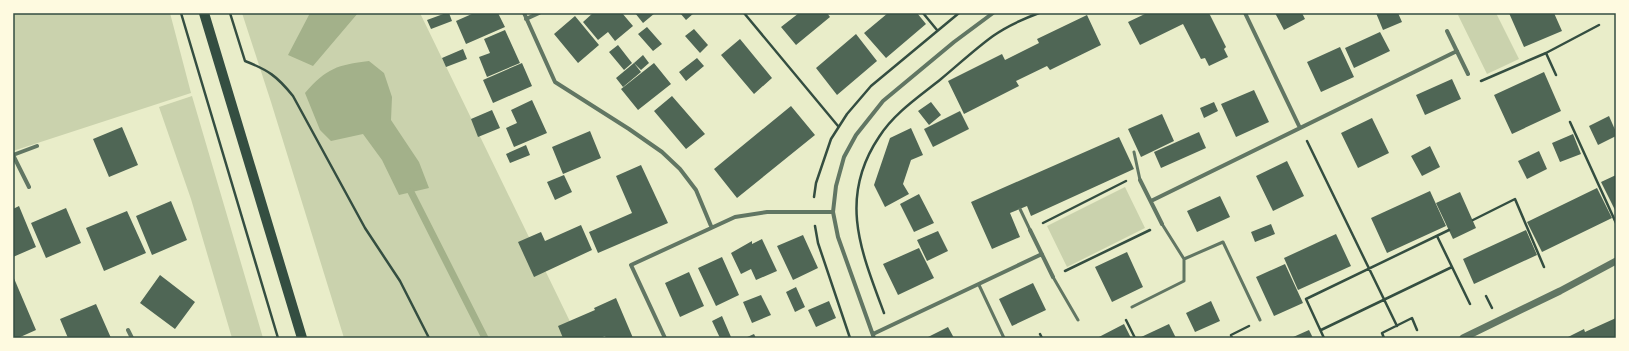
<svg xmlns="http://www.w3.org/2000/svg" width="1629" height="351" viewBox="0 0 1629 351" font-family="'Fira Sans',sans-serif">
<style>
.green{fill:#cad2ad}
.water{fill:#a3b18a}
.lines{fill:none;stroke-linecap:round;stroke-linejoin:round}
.stream{stroke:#a3b18a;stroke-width:7}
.building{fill:#4f6655}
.path{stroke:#344e41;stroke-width:2.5}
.service{stroke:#617663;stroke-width:3}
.minor{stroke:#617663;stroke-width:4}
.tertiary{stroke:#617663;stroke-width:7}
.primary{stroke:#344e41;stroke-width:10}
.neatline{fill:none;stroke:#344e41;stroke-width:1.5}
</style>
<rect width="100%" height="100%" fill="#e9edc9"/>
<path class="green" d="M 13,13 L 170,13 L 191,93 L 13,151 Z
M 242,13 L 420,13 L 578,338 L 344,338 L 271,102 Z
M 1461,13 L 1496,13 L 1519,59 L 1487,74 L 1458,15 Z
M 192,96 L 263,338 L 232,338 L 191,199 L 159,107 Z
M 1125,187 L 1145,228 L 1067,267 L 1047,226 Z"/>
<path class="water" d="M 310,13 L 358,13 L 313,66 L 288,55 Z
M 369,61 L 384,73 L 392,97 L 391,120 L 419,162 L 429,188 L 399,195 L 382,160 L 363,134 L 331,141 L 320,130 L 305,93 C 327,68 337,65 369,61 Z"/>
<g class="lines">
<path class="stream" d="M 411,192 L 485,338"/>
</g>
<path class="building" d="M 446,13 L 449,13 L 452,21 L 431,29 L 427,20 Z
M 474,13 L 498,13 L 505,27 L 466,44 L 456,21 Z
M 593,13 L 622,13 L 633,26 L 615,41 L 608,32 L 598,40 L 583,22 Z
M 635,13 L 655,13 L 643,23 Z
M 680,13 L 694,13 L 686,20 Z
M 799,13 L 827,13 L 830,17 L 796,45 L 781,27 Z
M 888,13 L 917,13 L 926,24 L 886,58 L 864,33 Z
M 1147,13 L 1209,13 L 1226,47 L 1224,49 L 1228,57 L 1209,66 L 1205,58 L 1201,59 L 1183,24 L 1140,45 L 1128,22 Z
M 1275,13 L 1302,13 L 1305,19 L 1284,30 Z
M 1376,13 L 1398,13 L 1402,22 L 1383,30 Z
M 1509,13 L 1554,13 L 1562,31 L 1524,47 Z
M 1087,15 L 1101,45 L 1050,70 L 1047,66 L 1016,81 L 1019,86 L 964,114 L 948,81 L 1002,54 L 1005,60 L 1039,43 L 1037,39 Z
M 575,16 L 599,45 L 578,63 L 554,34 Z
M 647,27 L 662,44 L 653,51 L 638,34 Z
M 694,29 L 708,45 L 700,53 L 685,36 Z
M 505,30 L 520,63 L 487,77 L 479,57 L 490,53 L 484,39 Z
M 1380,32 L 1390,51 L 1354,68 L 1345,48 Z
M 856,34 L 877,61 L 837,95 L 816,68 Z
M 740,39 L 772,78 L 754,94 L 721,55 Z
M 618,45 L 632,63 L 624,70 L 609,52 Z
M 1340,47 L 1354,77 L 1321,92 L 1307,62 Z
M 463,49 L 467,59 L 446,67 L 442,58 Z
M 643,55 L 649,63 L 641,70 L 634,63 Z
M 697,58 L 704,66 L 686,81 L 679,72 Z
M 522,63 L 532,86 L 493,103 L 483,80 Z
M 634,63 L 641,72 L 623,87 L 616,78 Z
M 654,63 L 671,84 L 638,110 L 621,89 Z
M 1544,72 L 1561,111 L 1512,134 L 1494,95 Z
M 1452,79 L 1461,99 L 1425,115 L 1416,95 Z
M 1254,90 L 1269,122 L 1236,137 L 1221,104 Z
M 672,96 L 705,134 L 686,149 L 654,111 Z
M 532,100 L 547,133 L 514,147 L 506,128 L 517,123 L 511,110 Z
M 931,102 L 941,115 L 929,125 L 918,111 Z
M 1214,102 L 1218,111 L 1204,118 L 1200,108 Z
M 791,106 L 815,135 L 737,198 L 714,169 Z
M 492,110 L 500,128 L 478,137 L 471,119 Z
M 960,111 L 969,129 L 933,147 L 924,129 Z
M 1162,114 L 1174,141 L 1141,157 L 1128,129 Z
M 1609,116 L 1616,132 L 1616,136 L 1598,145 L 1589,126 Z
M 1372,118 L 1389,153 L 1358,168 L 1341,133 Z
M 122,127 L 138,165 L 109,177 L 93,139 Z
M 911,128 L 923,155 L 911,160 L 903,184 L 909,194 L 885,207 L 874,185 L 890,138 Z
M 590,131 L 601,158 L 563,174 L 552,147 Z
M 1199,132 L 1206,148 L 1161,168 L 1154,152 Z
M 1573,134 L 1581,154 L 1560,162 L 1552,143 Z
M 1119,137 L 1134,169 L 1031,216 L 1027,206 L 1010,213 L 1020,237 L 992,249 L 971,202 Z
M 526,145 L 530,155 L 510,163 L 506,154 Z
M 1430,146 L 1440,167 L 1422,176 L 1411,156 Z
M 1539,151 L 1547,169 L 1527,179 L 1518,161 Z
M 1287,161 L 1304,196 L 1273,211 L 1256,176 Z
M 641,165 L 668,223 L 598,253 L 589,232 L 632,213 L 616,176 Z
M 564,175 L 572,192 L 555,200 L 547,182 Z
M 1616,175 L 1616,212 L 1601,182 Z
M 1597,188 L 1612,218 L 1542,252 L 1527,222 Z
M 1430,191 L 1446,226 L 1387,253 L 1371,218 Z
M 1460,192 L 1476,228 L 1453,239 L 1436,203 Z
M 919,194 L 934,223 L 914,232 L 900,204 Z
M 1220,196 L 1230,217 L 1197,232 L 1187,211 Z
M 171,201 L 187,240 L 152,255 L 136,216 Z
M 19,206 L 36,247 L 13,257 L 13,209 Z
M 66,208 L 81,243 L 46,258 L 31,223 Z
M 127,211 L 146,253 L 104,271 L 86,228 Z
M 1271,224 L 1275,234 L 1255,242 L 1251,232 Z
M 581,225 L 592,250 L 534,277 L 518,242 L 541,232 L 545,241 Z
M 1526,230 L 1537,255 L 1474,284 L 1463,259 Z
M 938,231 L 948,251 L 927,261 L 917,240 Z
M 1336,234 L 1351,266 L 1298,290 L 1284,258 Z
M 803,235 L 818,268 L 793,280 L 777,246 Z
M 762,239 L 777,271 L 756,280 L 751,269 L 741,274 L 731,253 L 752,241 L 752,244 Z
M 919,248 L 934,278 L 898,295 L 883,264 Z
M 1127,252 L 1143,287 L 1112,302 L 1095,267 Z
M 722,257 L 739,295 L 716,306 L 698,268 Z
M 1285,264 L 1303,303 L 1274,316 L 1256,277 Z
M 689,272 L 704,306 L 680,317 L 665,283 Z
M 160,275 L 195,302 L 175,329 L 140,303 Z
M 13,276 L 36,330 L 18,338 L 13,338 Z
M 1033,283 L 1046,310 L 1012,326 L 999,299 Z
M 796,287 L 805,307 L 795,312 L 786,292 Z
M 761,295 L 771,315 L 752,323 L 743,302 Z
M 616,298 L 633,338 L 606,338 L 605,336 L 600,338 L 563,338 L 558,326 L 595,310 L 594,308 Z
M 829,301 L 836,318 L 816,327 L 808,310 Z
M 1211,301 L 1220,321 L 1195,332 L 1186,313 Z
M 96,304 L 111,338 L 68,338 L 60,319 Z
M 722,316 L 731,337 L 728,338 L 720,338 L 712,321 Z
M 1616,318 L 1616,338 L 1566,338 L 1584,329 L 1585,332 Z
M 1124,324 L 1131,338 L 1097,338 Z
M 1169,324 L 1176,338 L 1139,338 Z
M 948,327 L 954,338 L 926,338 Z
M 1309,330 L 1313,338 L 1291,338 Z
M 754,334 L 756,338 L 745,338 Z"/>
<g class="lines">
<path class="path" d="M 181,13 L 278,338
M 230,13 L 245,61 C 268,70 277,76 293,96 L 365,228 L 400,281 L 429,338
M 744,13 L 838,126
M 923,13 L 937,30
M 1546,53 L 1556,75
M 1481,81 L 1546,53 L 1599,25
M 1570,122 L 1616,223
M 1307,141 L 1397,326
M 814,197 L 816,183 L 831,139 L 847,114 L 871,86 L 959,13
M 1473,220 L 1515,199 L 1544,267
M 1043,223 L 1126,181
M 815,226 L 818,243 L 850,338
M 1437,236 L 1470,304
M 1065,271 L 1150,230
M 1486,296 L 1492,308
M 884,313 C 861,251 838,198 879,137 C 894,113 920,96 941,79 C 958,65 975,49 993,36 C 1007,26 1023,19 1039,13
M 1126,320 L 1135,338
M 1321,330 L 1452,267
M 1040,334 L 1042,338
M 1232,338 L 1231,335 L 1249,326
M 1324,338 L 1306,299 L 1449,230
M 1384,338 L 1382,333 L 1412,318 L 1417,330"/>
<path class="service" d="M 1134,152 L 1140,180
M 1020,209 L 1030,230
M 1162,224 L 1184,259 L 1223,242 L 1260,320
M 1053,277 L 1078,320
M 979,285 L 1004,338
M 1132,307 L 1184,281 L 1184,259"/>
<path class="minor" d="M 524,13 L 555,82 L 629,129 L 662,152 L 680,169 L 696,190 L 711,226
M 1245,13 L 1300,128
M 526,19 L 539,13
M 1447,31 L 1468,74
M 13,155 L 29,187
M 13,155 L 37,146
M 1140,180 L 1162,224
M 1151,201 L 1457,51
M 1030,230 L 1053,277
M 128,330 L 132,338
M 873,334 L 1042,254
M 665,338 L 631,265 L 735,217 L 767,212 L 833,212
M 874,338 L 838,237 L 833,212 L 836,186 L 844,157 L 856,135 L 883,101 L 954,42 L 993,13"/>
<path class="tertiary" d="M 1463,338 L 1560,291 L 1616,261"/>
<path class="primary" d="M 204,13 L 302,338"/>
</g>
<rect width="1629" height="351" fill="none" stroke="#fefae0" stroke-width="28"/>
<rect x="14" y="14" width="1601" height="323" class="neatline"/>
</svg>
